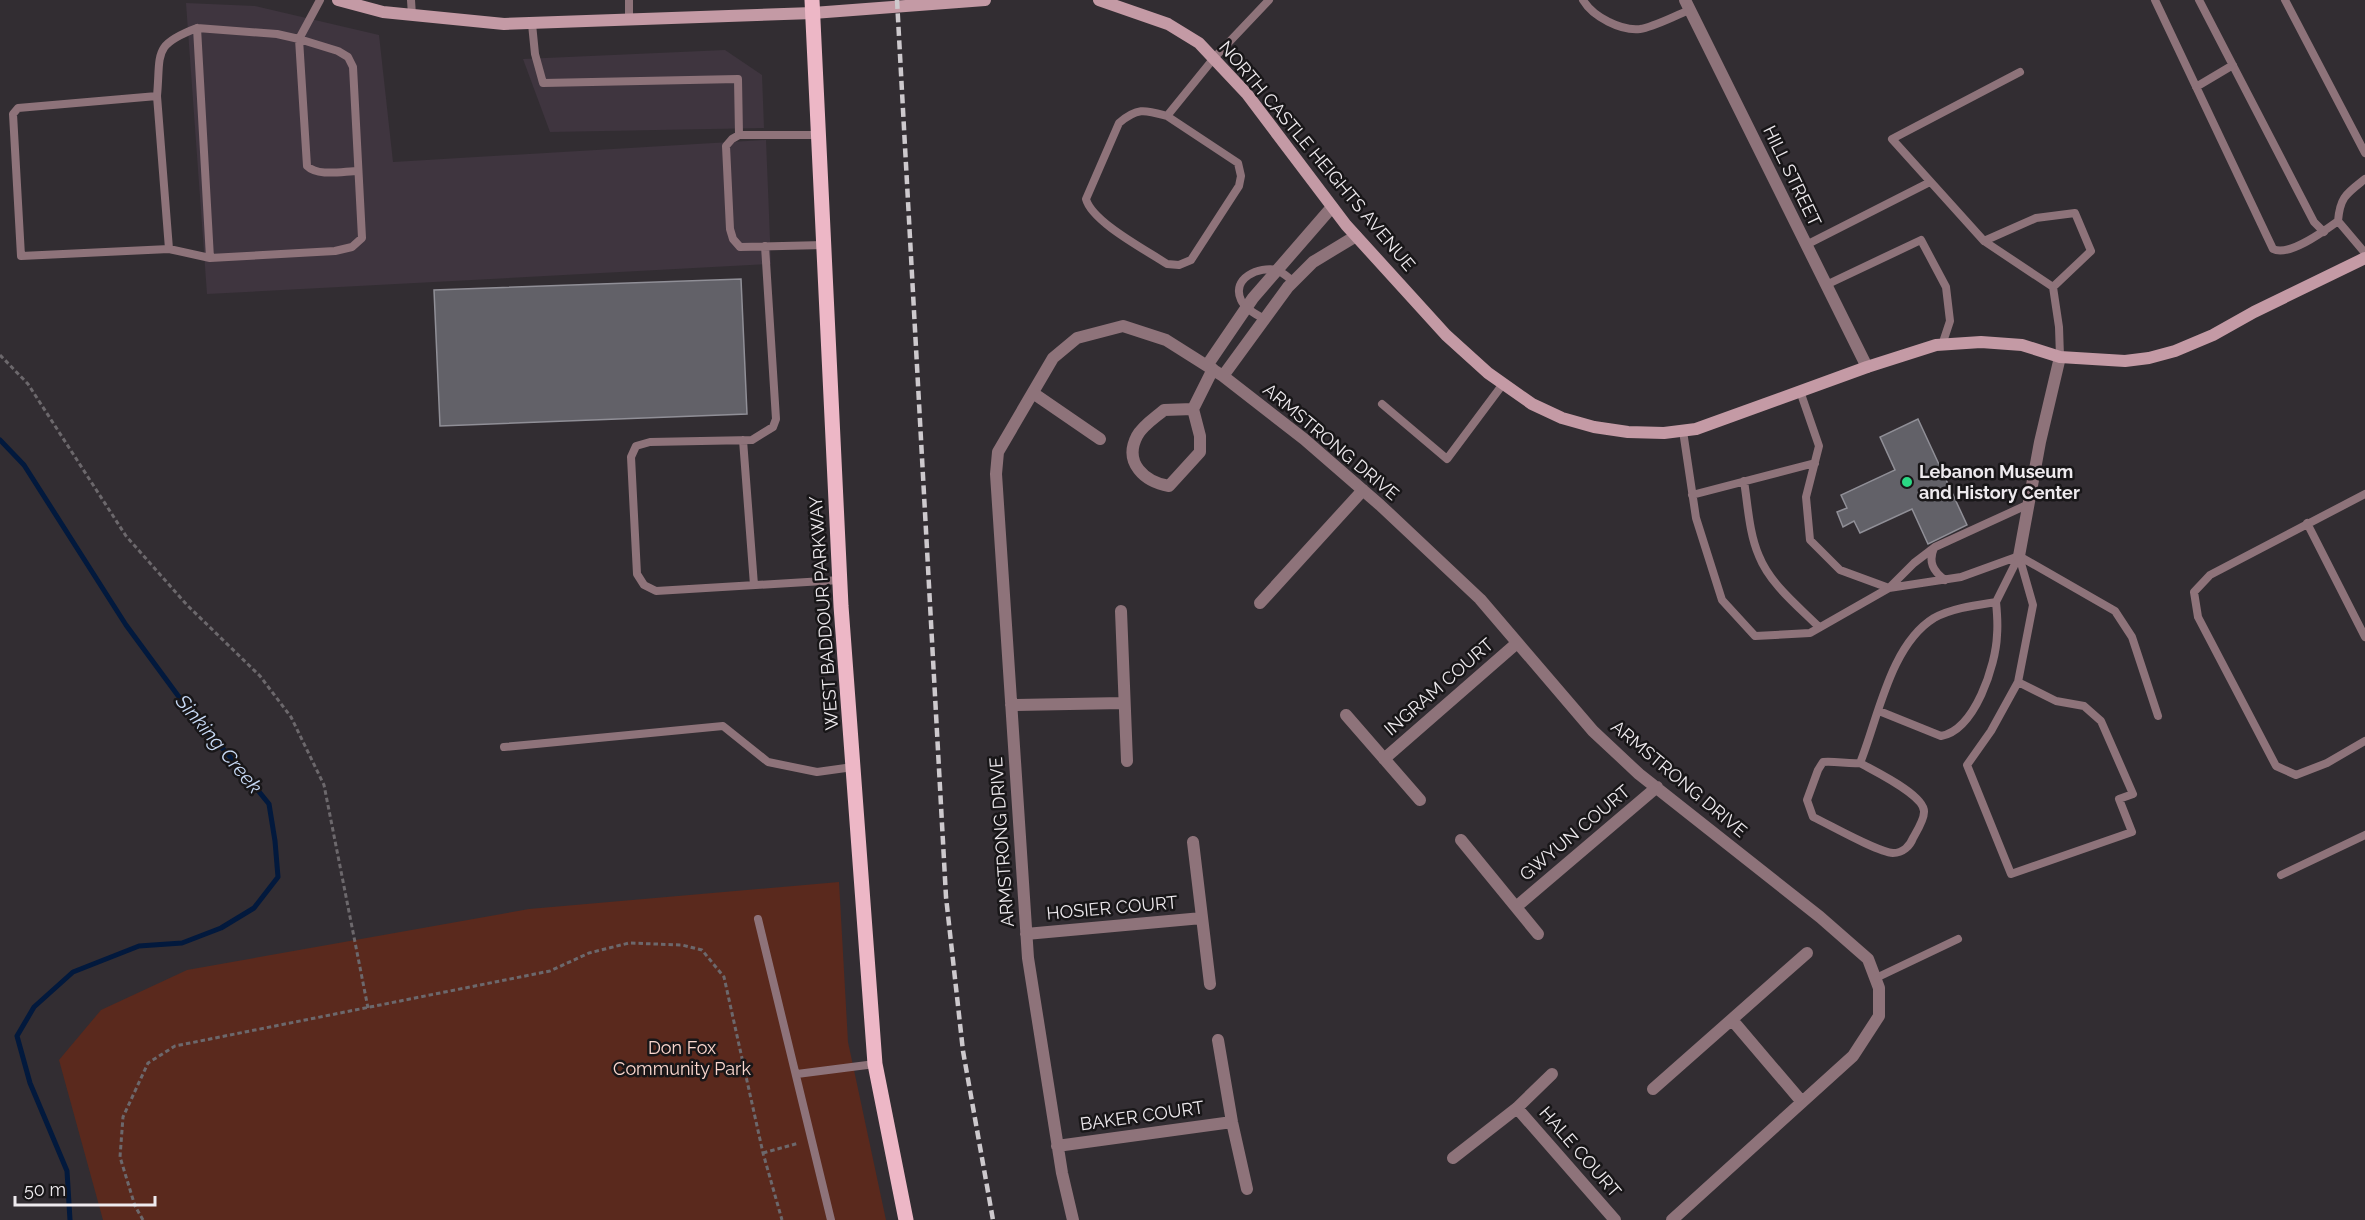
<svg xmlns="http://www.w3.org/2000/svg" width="2365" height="1220" viewBox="0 0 2365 1220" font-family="Raleway,sans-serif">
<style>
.built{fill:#3f353f}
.green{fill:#5a291d}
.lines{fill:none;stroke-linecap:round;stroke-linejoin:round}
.stream{stroke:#02193d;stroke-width:5}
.building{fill:#626168;stroke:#908f97;stroke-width:1.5}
.path{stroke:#6c686c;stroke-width:3;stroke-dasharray:4.5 3;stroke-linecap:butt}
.lane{stroke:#8e737a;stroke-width:8}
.street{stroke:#8e737a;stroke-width:12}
.secondary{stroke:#c49aa5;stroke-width:12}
.primary{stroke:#edb7c6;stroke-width:15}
.rail{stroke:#cdc9cd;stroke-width:4.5;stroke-dasharray:9 4.5;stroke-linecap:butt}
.poi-dot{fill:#2ad884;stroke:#181618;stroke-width:2}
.labels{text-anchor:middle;stroke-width:5;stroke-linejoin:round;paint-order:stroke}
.street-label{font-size:18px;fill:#eeeaee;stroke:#181618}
.poi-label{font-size:18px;font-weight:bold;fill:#eeeaee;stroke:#181618;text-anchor:start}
.park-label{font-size:18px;fill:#fbd7ce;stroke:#181618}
.water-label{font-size:20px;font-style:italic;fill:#c8daf6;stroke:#181618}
</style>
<rect width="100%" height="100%" fill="#322d32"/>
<path class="built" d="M 186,3 L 255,6 L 379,35 L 393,162 L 766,140 L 771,264 L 207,294 Z
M 725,50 L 762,75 L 764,128 L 550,132 L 523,59 Z"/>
<path class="green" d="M 839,882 L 848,1042 L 886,1220 L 103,1220 L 59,1060 L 101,1010 L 187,970 L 529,909 Z"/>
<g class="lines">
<path class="stream" d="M 0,440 L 24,465 L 126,625 L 193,716 L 234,761 L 269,804 L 275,841 L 278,877 L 254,908 L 221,928 L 182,943 L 139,946 L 73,972 L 34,1007 L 17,1036 L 30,1083 L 67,1171 L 70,1220"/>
</g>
<path class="building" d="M 741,279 L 747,414 L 440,426 L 434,290 Z
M 1918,419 L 1967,525 L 1928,544 L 1912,509 L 1860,533 L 1854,521 L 1843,527 L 1837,512 L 1847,508 L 1841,495 L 1895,470 L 1880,437 Z"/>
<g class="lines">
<path class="path" d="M 0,355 L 28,384 L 126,536 L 187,605 L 260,676 L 291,717 L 324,785 L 368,1008
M 763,1153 L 799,1143
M 143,1220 L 135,1206 L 120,1157 L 123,1117 L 148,1063 L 175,1046 L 550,971 L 589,953 L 629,943 L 682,945 L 702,950 L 724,977 L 763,1153 L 782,1220"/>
<path class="lane" d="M 320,0 L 299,39 L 307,166 C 318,177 344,171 358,171
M 411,0 L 412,15
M 1583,0 C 1593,17 1621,31 1640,29 C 1654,27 1676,15 1690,10
M 2155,0 L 2273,249 C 2289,257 2324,231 2338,221 L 2365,253
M 2199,0 L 2314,222 L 2324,232
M 2285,0 L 2365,153
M 629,20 L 629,0
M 532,24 L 535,54 L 543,83 L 738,79 L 739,135 L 818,135
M 197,28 C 152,45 161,53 157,96 L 18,108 L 13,114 L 21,256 L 169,249 L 210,258 L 335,251 L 352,247 L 362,238 L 353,67 L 348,57 L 338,51 L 299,39 L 277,34 L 197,28 L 210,258
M 2196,87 L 2233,65
M 157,96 L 169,249
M 1167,116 L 1238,163 L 1241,176 L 1239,186 L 1191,260 L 1179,265 L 1167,264 C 1146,250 1092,222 1086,199 L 1119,123 C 1138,107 1145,110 1167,116 L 1214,58 L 1269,0
M 739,135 L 732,139 L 726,146 L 730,229 L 733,239 L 740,247 L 824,245
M 2338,221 C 2340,197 2346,194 2365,179
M 1984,241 L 1892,139 L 2020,72
M 1806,245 L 1930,182
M 765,246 L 776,419 L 773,427 L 752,440 L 650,442 L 636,446 L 631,457 L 637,574 L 644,585 L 656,591 L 840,580
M 1826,285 L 1921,240 L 1946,287 L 1950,321 L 1942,345
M 2053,287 L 1984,241 L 2036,218 L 2075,213 L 2091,251 L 2053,287 L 2059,327 L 2060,357
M 1264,319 C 1256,314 1245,309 1241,300 C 1231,278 1259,266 1277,270 C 1282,272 1289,278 1293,281
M 1382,404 L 1447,459 L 1503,384
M 1683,431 L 1696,518 L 1722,600 L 1755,636 L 1810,633 L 1889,588 L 1840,570 L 1810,540 L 1806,497 L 1819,446 L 1800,391
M 743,440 L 754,585
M 1744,481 C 1748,506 1749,533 1759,556 C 1770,584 1798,606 1819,627
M 2365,494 L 2210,575 L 2194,592 L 2198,617 L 2276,766 L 2296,775 L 2327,763 L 2365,741
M 1692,495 L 1815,463
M 2307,523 L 2365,637
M 1934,548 C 1928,562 1933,571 1945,580
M 2019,556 L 2115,611 L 2132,637 L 2158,716
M 1889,588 L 1914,563 L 1935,547 L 2029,504
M 1889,588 L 1961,577 L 2019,556
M 2018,682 L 2056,701 L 2084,706 L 2101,721 L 2133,794 L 2119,799 L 2132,832 L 2011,874 L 1967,765 L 1991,731 L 2018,682 L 2033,605 L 2019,556
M 1879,711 L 1941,736 C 1975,730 1996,665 1997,635 C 1998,624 1997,612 1996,602
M 504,747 L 723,726 L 768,762 L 817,772 L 853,767
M 1860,763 C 1874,771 1925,795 1924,812 C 1924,820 1917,831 1913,838 C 1910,846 1903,853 1893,853 C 1877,852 1830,825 1813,817 L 1807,800 L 1818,770 L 1823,762 C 1836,761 1848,764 1860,763 C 1878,719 1890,645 1934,618 C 1952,608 1977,605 1996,602 L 2019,556
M 2281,875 L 2365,835
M 758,919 L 831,1220
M 1876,978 L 1958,939
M 797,1074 L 875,1064"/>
<path class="street" d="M 1685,0 L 1867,367
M 1208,364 L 1253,298 L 1332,207
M 1223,376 L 1288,287 L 1313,262 L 1356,236
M 1033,393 L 1100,439
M 1193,409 L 1164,410 C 1156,417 1142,426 1137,436 C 1123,463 1145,482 1169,486 L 1200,452 L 1200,436 L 1193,409 L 1213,369
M 2019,556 L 2040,442 L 2060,357
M 1260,603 L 1363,490
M 1121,611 L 1127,761
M 1011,705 L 1123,703
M 1346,715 L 1420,800
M 1384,759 L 1517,643
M 1461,840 L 1538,934
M 1193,842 L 1210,984
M 1516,907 L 1657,787
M 1026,934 L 1202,918
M 1733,1021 L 1802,1102
M 1218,1040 L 1232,1122 L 1247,1189
M 1653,1089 L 1807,953
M 1517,1108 L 1615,1220
M 1057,1146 L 1232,1122
M 1453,1158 L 1517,1108 L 1552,1074
M 1073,1220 L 1062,1173 L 1028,958 L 996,474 L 998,452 L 1053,358 L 1077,338 L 1123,326 L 1166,340 L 1223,376 L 1304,439 L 1380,505 L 1480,599 L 1593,731 L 1639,774 L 1820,917 L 1868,959 L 1879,988 L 1879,1016 L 1853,1056 L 1672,1220"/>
<path class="secondary" d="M 338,0 L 383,12 L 504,24 L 813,13 L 985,0
M 1099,0 L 1168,24 L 1199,43 L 1247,94 L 1346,225 L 1446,335 L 1488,373 L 1532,404 L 1562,418 L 1594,427 L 1628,432 L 1664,433 L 1696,429 L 1867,367 L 1936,345 L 1981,342 L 2022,345 L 2060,357 L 2125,361 L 2149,358 L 2175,351 L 2213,335 L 2254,312 L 2365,258"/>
<path class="primary" d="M 812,0 L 841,606 L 875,1064 L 906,1220"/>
<path class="rail" d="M 897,0 L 946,897 L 963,1051 L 993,1220"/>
</g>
<circle class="poi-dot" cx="1907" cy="482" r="6"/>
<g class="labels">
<g class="street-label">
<text transform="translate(1317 156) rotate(50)" y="6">NORTH CASTLE HEIGHTS AVENUE</text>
<text transform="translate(1792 176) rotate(64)" y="6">HILL STREET</text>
<text transform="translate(1331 442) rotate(40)" y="6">ARMSTRONG DRIVE</text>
<text transform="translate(824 613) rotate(-94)" y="6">WEST BADDOUR PARKWAY</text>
<text transform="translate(1439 687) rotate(-41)" y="6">INGRAM COURT</text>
<text transform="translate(1679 779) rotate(40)" y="6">ARMSTRONG DRIVE</text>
<text transform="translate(1575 833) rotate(-40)" y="6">GWYUN COURT</text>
<text transform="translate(1002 842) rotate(-94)" y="6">ARMSTRONG DRIVE</text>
<text transform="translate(1112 908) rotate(-5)" y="6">HOSIER COURT</text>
<text transform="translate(1142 1116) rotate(-8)" y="6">BAKER COURT</text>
<text transform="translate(1580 1152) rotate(49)" y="6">HALE COURT</text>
</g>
<g class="poi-label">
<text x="1919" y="478">Lebanon Museum<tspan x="1919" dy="21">and History Center</tspan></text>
</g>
<g class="park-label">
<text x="682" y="1054">Don Fox<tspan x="682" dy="21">Community Park</tspan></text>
</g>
<g class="water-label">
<text transform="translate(219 744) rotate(50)" y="7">Sinking Creek</text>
</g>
</g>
<path d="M15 1196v9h140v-9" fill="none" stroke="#eeeaee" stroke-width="3"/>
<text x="24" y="1196" font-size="18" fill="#eeeaee" stroke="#181618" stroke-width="4.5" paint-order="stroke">50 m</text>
</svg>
